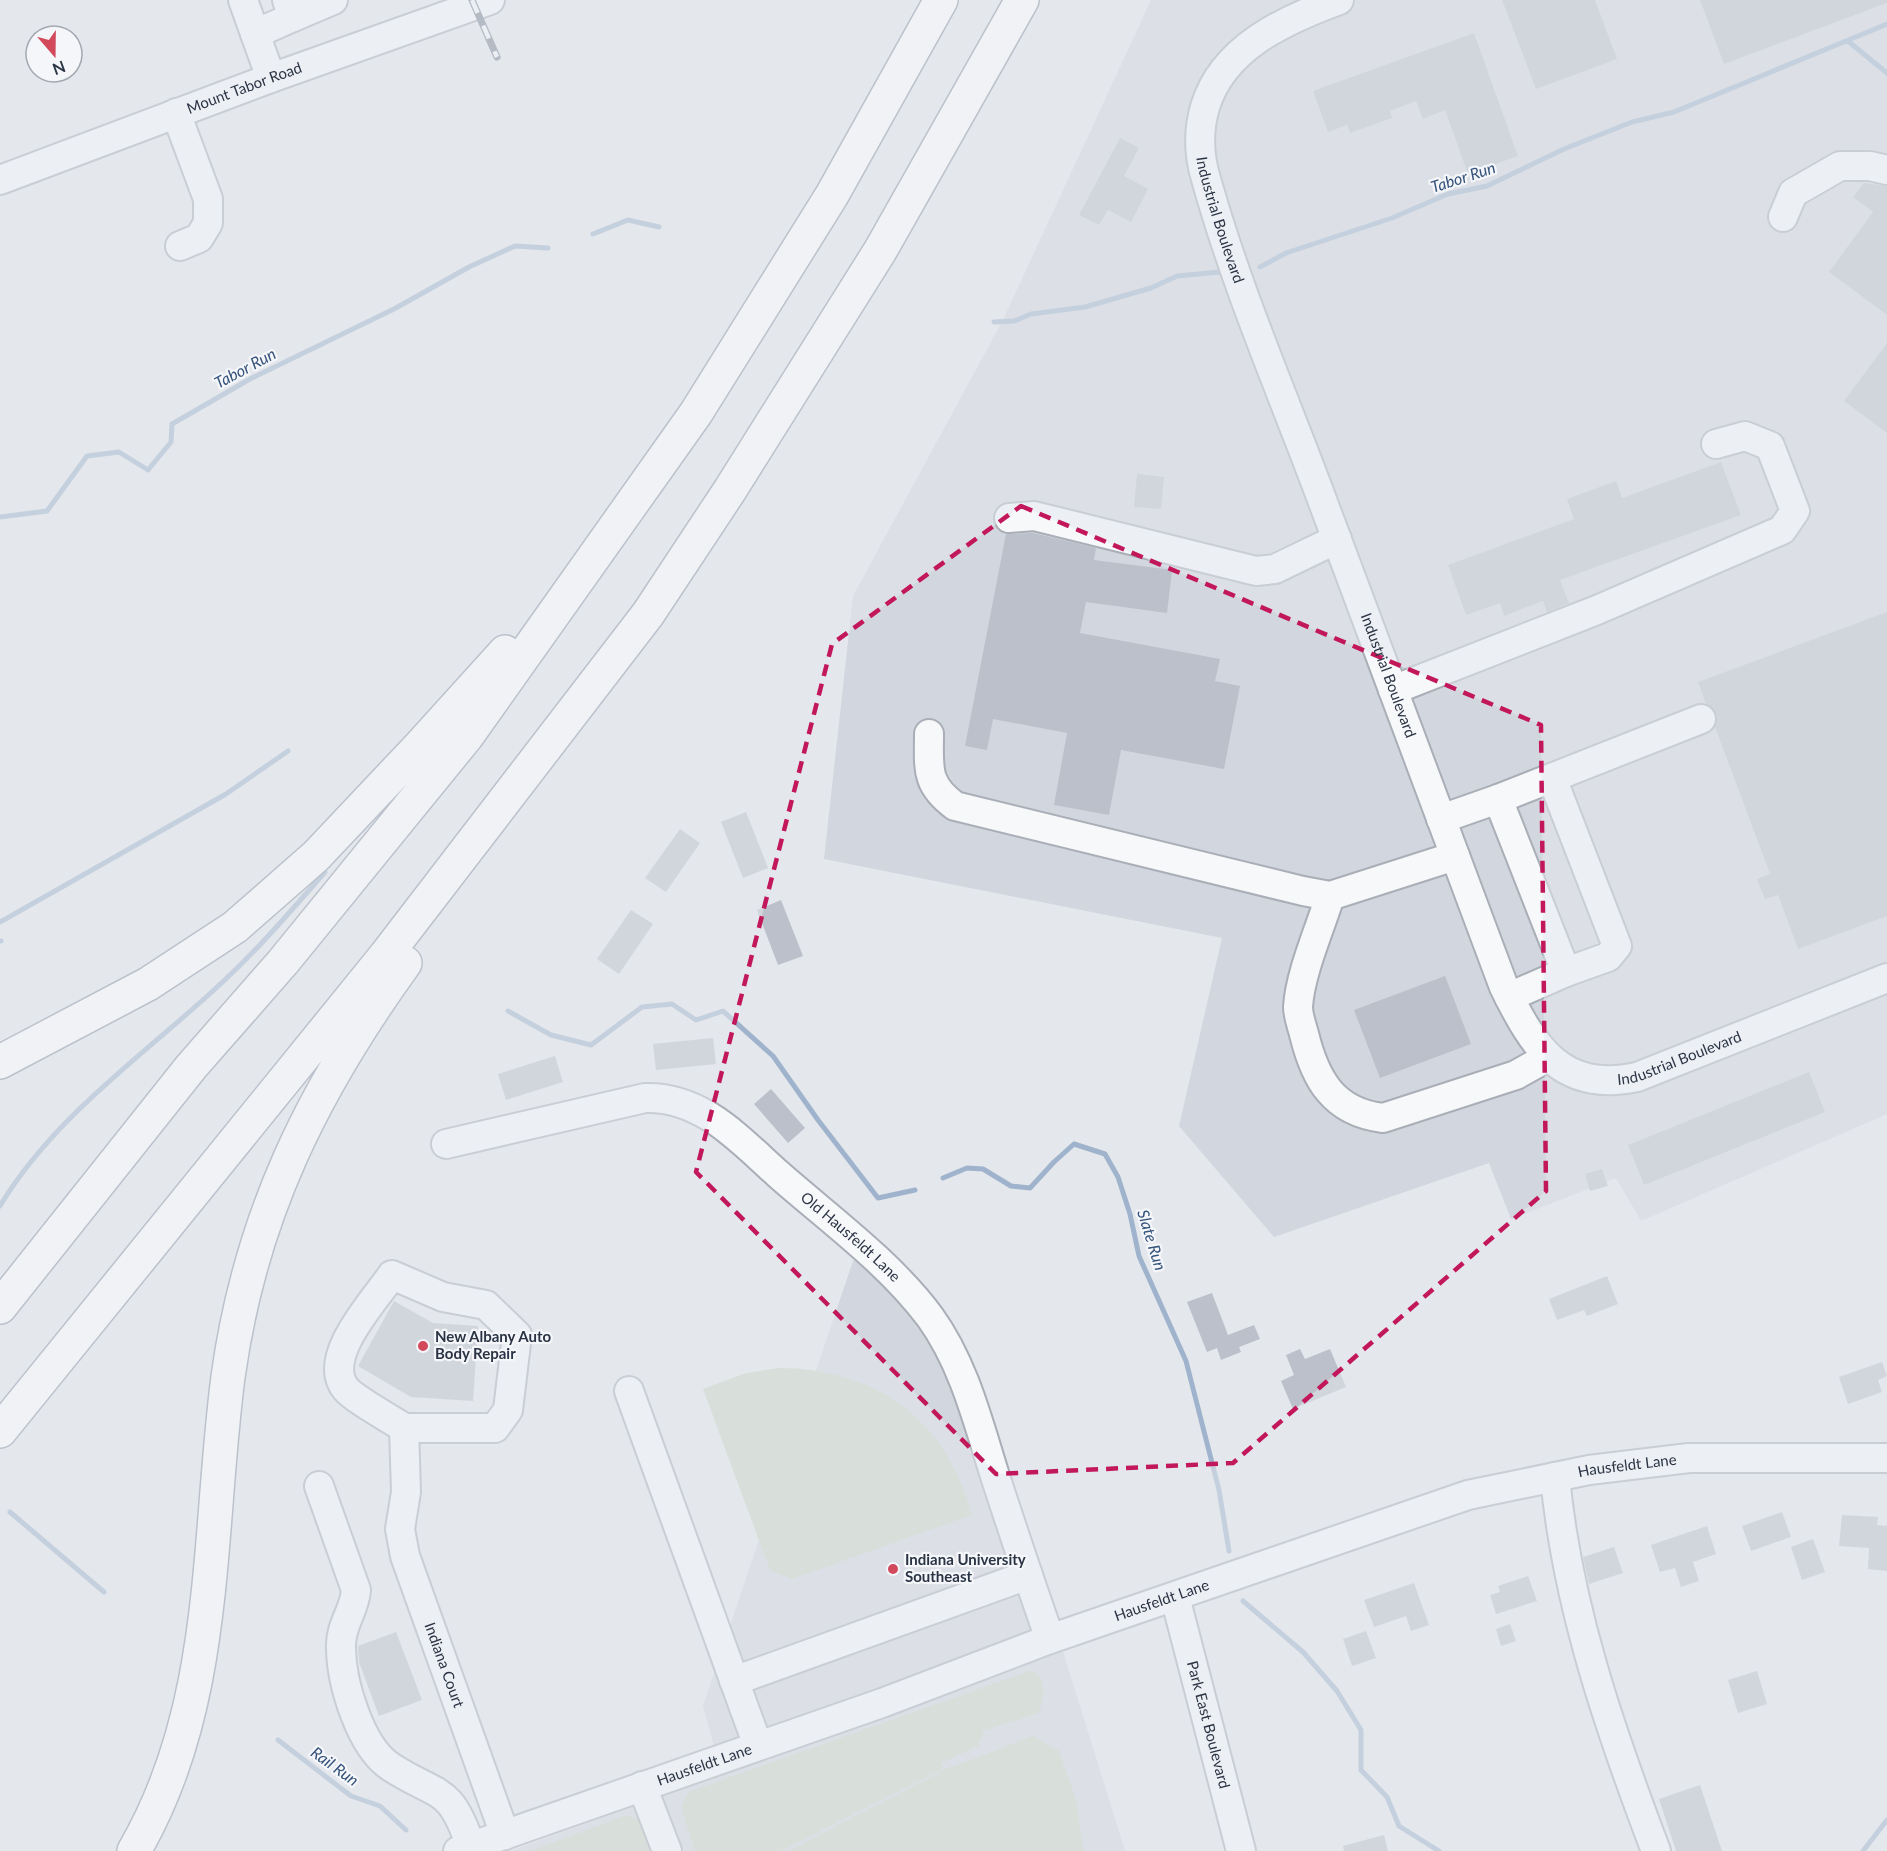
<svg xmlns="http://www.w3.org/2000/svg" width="1887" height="1851" viewBox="0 0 1887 1851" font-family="Lato,sans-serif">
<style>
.built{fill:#d2d6de}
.green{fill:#c9d6c5}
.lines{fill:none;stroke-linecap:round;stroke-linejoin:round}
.stream{stroke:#9fb4cc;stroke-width:5}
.building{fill:#bbc0ca}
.minor-casing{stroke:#a9aeb7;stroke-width:32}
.highway-casing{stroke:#8b94a3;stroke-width:36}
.minor{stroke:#f7f8fa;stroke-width:28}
.highway{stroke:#fff;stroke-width:33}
.rail-casing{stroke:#7d8696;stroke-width:7}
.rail{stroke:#f4f6f9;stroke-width:4.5;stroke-dasharray:14;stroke-linecap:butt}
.marked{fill:none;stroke:#c2185b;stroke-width:4.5;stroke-dasharray:12 8;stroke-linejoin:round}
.poi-dot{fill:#d1495b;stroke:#f4f6f9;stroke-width:2}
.labels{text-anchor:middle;stroke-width:4.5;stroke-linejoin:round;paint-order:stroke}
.street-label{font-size:15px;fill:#2b3445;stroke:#f4f6f9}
.poi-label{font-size:15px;font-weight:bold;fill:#2b3445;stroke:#f4f6f9;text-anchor:start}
.water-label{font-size:16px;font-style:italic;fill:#34527a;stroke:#f4f6f9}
</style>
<rect width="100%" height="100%" fill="#e4e7ec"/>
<path class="built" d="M 1151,0 L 1887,0 L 1887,1114 L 1641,1221 L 1616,1178 L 1511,1219 L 1489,1163 L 1274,1237 L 1179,1126 L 1222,938 L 824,859 L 853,596 L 1003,320 Z
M 876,1249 L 904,1274 L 1048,1603 L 1125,1851 L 510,1851 L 722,1775 L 703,1706 L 853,1261 Z"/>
<path class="green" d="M 778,1368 C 876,1368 947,1420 972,1515 L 792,1579 L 770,1570 L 703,1389 L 746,1373 Z
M 1032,1670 C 1048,1678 1044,1699 1039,1713 L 984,1731 L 978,1746 L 941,1763 L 943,1769 L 781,1851 L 695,1851 L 681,1808 L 688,1792 Z
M 1033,1736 L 1059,1751 L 1076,1800 L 1084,1851 L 788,1851 L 946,1769 Z
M 627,1815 L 645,1823 L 661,1851 L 530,1851 Z"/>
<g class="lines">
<path class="stream" d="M 1849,42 L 1887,73
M 593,234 L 628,220 L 659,227
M 1260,267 L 1286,253 L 1392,218 L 1448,194 L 1487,186 L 1564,149 L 1632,122 L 1674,112 L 1887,24
M 994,322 L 1014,321 L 1031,314 L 1085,307 L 1151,288 L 1177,276 L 1220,272
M 0,517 L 47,511 L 87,456 L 119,452 L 148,470 L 171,442 L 172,424 L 250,379 L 394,309 L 469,267 L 515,246 L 548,248
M 0,922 L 226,794 L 288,751
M 0,941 L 1,941
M 508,1011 L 551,1035 L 591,1045 L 642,1007 L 672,1004 L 696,1020 L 723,1011 L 773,1056 L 818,1120 L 878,1198 L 915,1190
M 943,1178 L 967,1168 L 983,1169 L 1011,1186 L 1030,1188 L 1054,1162 L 1074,1144 L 1105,1154 L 1118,1177 L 1130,1214 L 1139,1256 L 1186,1361 L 1219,1490 L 1229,1551
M 0,1206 C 53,1118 141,1057 215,989 C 255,953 290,912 325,872
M 10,1512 L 104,1592
M 1243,1601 L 1303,1652 L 1337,1691 L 1361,1730 L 1361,1770 L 1387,1797 L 1399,1826 L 1439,1851
M 278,1740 L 351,1796 L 380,1806 L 406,1830
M 1863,1851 L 1887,1820"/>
</g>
<path class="building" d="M 1502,0 L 1595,0 L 1617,59 L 1536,89 Z
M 1700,0 L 1887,0 L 1887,3 L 1724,64 Z
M 1474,33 L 1518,156 L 1468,174 L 1445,110 L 1423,119 L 1416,101 L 1390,111 L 1392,118 L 1350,133 L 1347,125 L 1328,132 L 1313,91 Z
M 1120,138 L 1139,148 L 1124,176 L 1148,189 L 1131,222 L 1108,210 L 1099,225 L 1079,215 Z
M 1864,183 L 1887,186 L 1887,315 L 1829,272 L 1873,212 L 1853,197 Z
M 1887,343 L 1887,433 L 1844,401 Z
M 1721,462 L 1741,515 L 1560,580 L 1569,603 L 1547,612 L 1543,601 L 1504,616 L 1500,603 L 1466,615 L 1448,565 L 1574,519 L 1567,499 L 1616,481 L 1622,498 Z
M 1137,474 L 1164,477 L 1161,509 L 1134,507 Z
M 1033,533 L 1096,548 L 1094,560 L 1172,570 L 1167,613 L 1086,602 L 1080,633 L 1220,659 L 1215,681 L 1240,686 L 1224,769 L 1121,750 L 1109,815 L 1054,805 L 1067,733 L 993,719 L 987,750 L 965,746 L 1006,534 Z
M 1887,612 L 1887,916 L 1798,949 L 1778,895 L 1765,899 L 1757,879 L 1770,874 L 1715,727 L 1716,714 L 1706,704 L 1698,682 Z
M 746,812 L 768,868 L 743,878 L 721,822 Z
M 680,829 L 700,843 L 666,892 L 645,878 Z
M 781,900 L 803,956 L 778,965 L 757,910 Z
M 631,910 L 653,924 L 619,974 L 597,959 Z
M 1445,976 L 1471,1044 L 1380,1078 L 1354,1010 Z
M 713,1038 L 716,1064 L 656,1070 L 653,1044 Z
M 555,1056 L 563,1082 L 506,1100 L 498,1074 Z
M 1809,1072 L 1825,1112 L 1644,1185 L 1628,1145 Z
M 771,1089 L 805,1128 L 788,1143 L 754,1104 Z
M 1602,1169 L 1608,1186 L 1590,1191 L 1585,1174 Z
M 1607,1276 L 1618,1304 L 1587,1316 L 1584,1310 L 1557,1320 L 1549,1299 Z
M 1212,1293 L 1228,1335 L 1254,1325 L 1260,1339 L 1239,1347 L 1241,1352 L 1221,1360 L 1217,1348 L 1207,1352 L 1187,1302 Z
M 394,1301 L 433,1323 L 478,1326 L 473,1401 L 411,1397 L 358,1366 Z
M 1300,1349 L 1305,1359 L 1330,1349 L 1346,1387 L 1293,1409 L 1281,1381 L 1294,1375 L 1286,1355 Z
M 1882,1362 L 1887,1376 L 1878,1380 L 1882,1392 L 1848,1404 L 1839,1377 Z
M 1782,1512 L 1791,1537 L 1751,1551 L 1742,1526 Z
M 1842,1515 L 1878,1517 L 1877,1525 L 1887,1526 L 1887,1571 L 1868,1569 L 1869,1548 L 1839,1546 Z
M 1707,1526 L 1716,1554 L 1693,1562 L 1699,1581 L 1681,1587 L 1675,1568 L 1660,1572 L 1651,1545 Z
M 1813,1539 L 1825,1572 L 1802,1580 L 1791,1547 Z
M 1614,1547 L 1623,1573 L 1589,1584 L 1583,1557 Z
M 1528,1576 L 1537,1601 L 1496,1614 L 1490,1595 L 1500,1592 L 1498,1586 Z
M 1414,1583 L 1429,1625 L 1411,1631 L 1406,1616 L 1374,1627 L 1364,1600 Z
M 1510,1624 L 1516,1641 L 1501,1646 L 1496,1629 Z
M 1366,1631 L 1376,1658 L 1352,1666 L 1343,1639 Z
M 396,1632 L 422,1700 L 379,1716 L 359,1662 L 358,1646 Z
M 1757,1671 L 1767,1704 L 1738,1713 L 1728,1680 Z
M 1700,1785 L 1722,1851 L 1676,1851 L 1659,1799 Z
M 1384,1835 L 1388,1851 L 1344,1851 L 1343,1846 Z"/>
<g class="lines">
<defs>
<g id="minor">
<path d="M 243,0 L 271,78"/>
<path id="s1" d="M 1339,0 C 1285,20 1223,47 1205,107 C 1198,131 1199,156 1206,179 C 1237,290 1284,397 1324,505 C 1385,665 1444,826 1504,987 C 1534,1048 1562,1093 1637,1077 L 1887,978"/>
<path d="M 293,17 L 333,0"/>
<path d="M 255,34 L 293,17 L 287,0"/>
<path d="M 176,113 L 208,199 L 208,223 L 199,238 L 180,246"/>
<path id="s2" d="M 0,180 L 271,78 L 490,0"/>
<path d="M 1783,217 L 1793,193 L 1840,166 L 1870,166 L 1887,170"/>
<path d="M 1009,518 L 1034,516 L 1256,571 L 1275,569 L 1337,539"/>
<path d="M 1393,690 L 1597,610 L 1782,530 L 1795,511 L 1770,446 L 1745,436 L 1716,444"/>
<path d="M 929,734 C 929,768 925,784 955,806 L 1303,891 L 1330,896 L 1455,856"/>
<path d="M 1552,778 L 1617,946 L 1608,957 L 1566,972"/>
<path d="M 1498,799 L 1701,719"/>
<path d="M 1441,819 L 1498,799 L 1566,972 L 1509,997"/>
<path d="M 1330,896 C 1320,929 1300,973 1298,1007 C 1298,1016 1302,1026 1304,1034 C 1315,1079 1333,1112 1383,1118 L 1516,1075 L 1548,1057"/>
<path id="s3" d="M 446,1144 L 645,1098 C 701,1096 739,1139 778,1174 C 829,1219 889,1262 930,1317 C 964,1364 978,1422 995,1476 C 1013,1531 1031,1585 1050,1639"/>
<path d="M 629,1391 L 758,1746"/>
<path id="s4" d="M 404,1428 C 391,1419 354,1399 346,1389 C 320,1358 374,1301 392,1275 L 443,1297 L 486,1305 L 517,1335 L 508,1410 L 495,1428 L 404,1428 L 406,1492 L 400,1529 L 405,1556 L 505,1835"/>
<path d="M 1555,1477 C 1567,1606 1610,1730 1656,1851"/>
<path d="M 319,1486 L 356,1590 C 355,1610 340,1625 341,1647 C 341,1682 360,1747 391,1767 C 439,1798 450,1784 471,1847"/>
<path id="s5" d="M 1175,1597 L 1241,1851"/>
<path d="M 734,1681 L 1028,1575"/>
<path d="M 642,1786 L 667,1851"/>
<path id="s6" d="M 458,1851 L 882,1703 L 1050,1639 L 1468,1495 L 1589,1470 L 1689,1458 L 1887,1458"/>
</g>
<path id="highway" d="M 0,1062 L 148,984 L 235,927 L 316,856 L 419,747 L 505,652
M 0,1307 L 191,1067 L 283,962 L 467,736 L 696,413 L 832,195 L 941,0
M 0,1431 L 386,955 L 648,614 L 730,490 L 880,251 L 1022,0
M 134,1851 C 219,1705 207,1539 228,1377 C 250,1217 312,1092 405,963"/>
</defs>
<use href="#minor" class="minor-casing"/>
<use href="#highway" class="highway-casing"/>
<use href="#minor" class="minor"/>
<use href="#highway" class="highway"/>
<defs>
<path id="rail" d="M 472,0 L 497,57"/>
</defs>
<use href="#rail" class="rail-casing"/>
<use href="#rail" class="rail"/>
</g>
<path d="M0 0H1887V1851H0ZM 1021,506 L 1541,725 L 1546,1191 L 1233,1463 L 996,1474 L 696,1172 L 832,644 Z" fill="#e4e7ec" fill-opacity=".55" fill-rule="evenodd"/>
<path class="marked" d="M 1021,506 L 1541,725 L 1546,1191 L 1233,1463 L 996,1474 L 696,1172 L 832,644 Z"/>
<g class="poi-dot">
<circle cx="423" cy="1346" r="6"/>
<circle cx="893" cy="1569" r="6"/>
</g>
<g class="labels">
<g class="street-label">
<text dy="5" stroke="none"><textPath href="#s2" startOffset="261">Mount Tabor Road</textPath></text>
<text dy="5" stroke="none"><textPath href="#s1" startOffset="294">Industrial Boulevard</textPath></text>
<text dy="5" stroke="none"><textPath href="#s1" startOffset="780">Industrial Boulevard</textPath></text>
<text dy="5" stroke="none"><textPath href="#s1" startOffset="1336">Industrial Boulevard</textPath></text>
<text dy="5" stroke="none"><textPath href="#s3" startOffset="458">Old Hausfeldt Lane</textPath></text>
<text dy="5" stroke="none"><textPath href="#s6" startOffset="1233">Hausfeldt Lane</textPath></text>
<text dy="5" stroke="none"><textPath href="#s6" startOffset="747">Hausfeldt Lane</textPath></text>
<text dy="5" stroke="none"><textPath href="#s4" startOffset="777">Indiana Court</textPath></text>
<text dy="5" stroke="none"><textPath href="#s5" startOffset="132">Park East Boulevard</textPath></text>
<text dy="5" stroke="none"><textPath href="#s6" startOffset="261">Hausfeldt Lane</textPath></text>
</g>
<g class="poi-label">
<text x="435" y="1342">New Albany Auto<tspan x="435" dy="17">Body Repair</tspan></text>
<text x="905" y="1565">Indiana University<tspan x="905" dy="17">Southeast</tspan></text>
</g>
<g class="water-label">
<text transform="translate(1463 177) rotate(-18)" y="6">Tabor Run</text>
<text transform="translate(245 368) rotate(-28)" y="6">Tabor Run</text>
<text transform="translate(1152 1240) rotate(73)" y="6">Slate Run</text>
<text transform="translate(335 1766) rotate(36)" y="6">Rail Run</text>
</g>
</g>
<g transform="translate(54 54) rotate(160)"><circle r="28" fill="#f4f6f9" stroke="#a4a8b1" stroke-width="1.5"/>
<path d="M0-4.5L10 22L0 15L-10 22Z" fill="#d1495b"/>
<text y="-9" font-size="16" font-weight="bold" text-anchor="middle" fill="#2b3445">N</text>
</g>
</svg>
